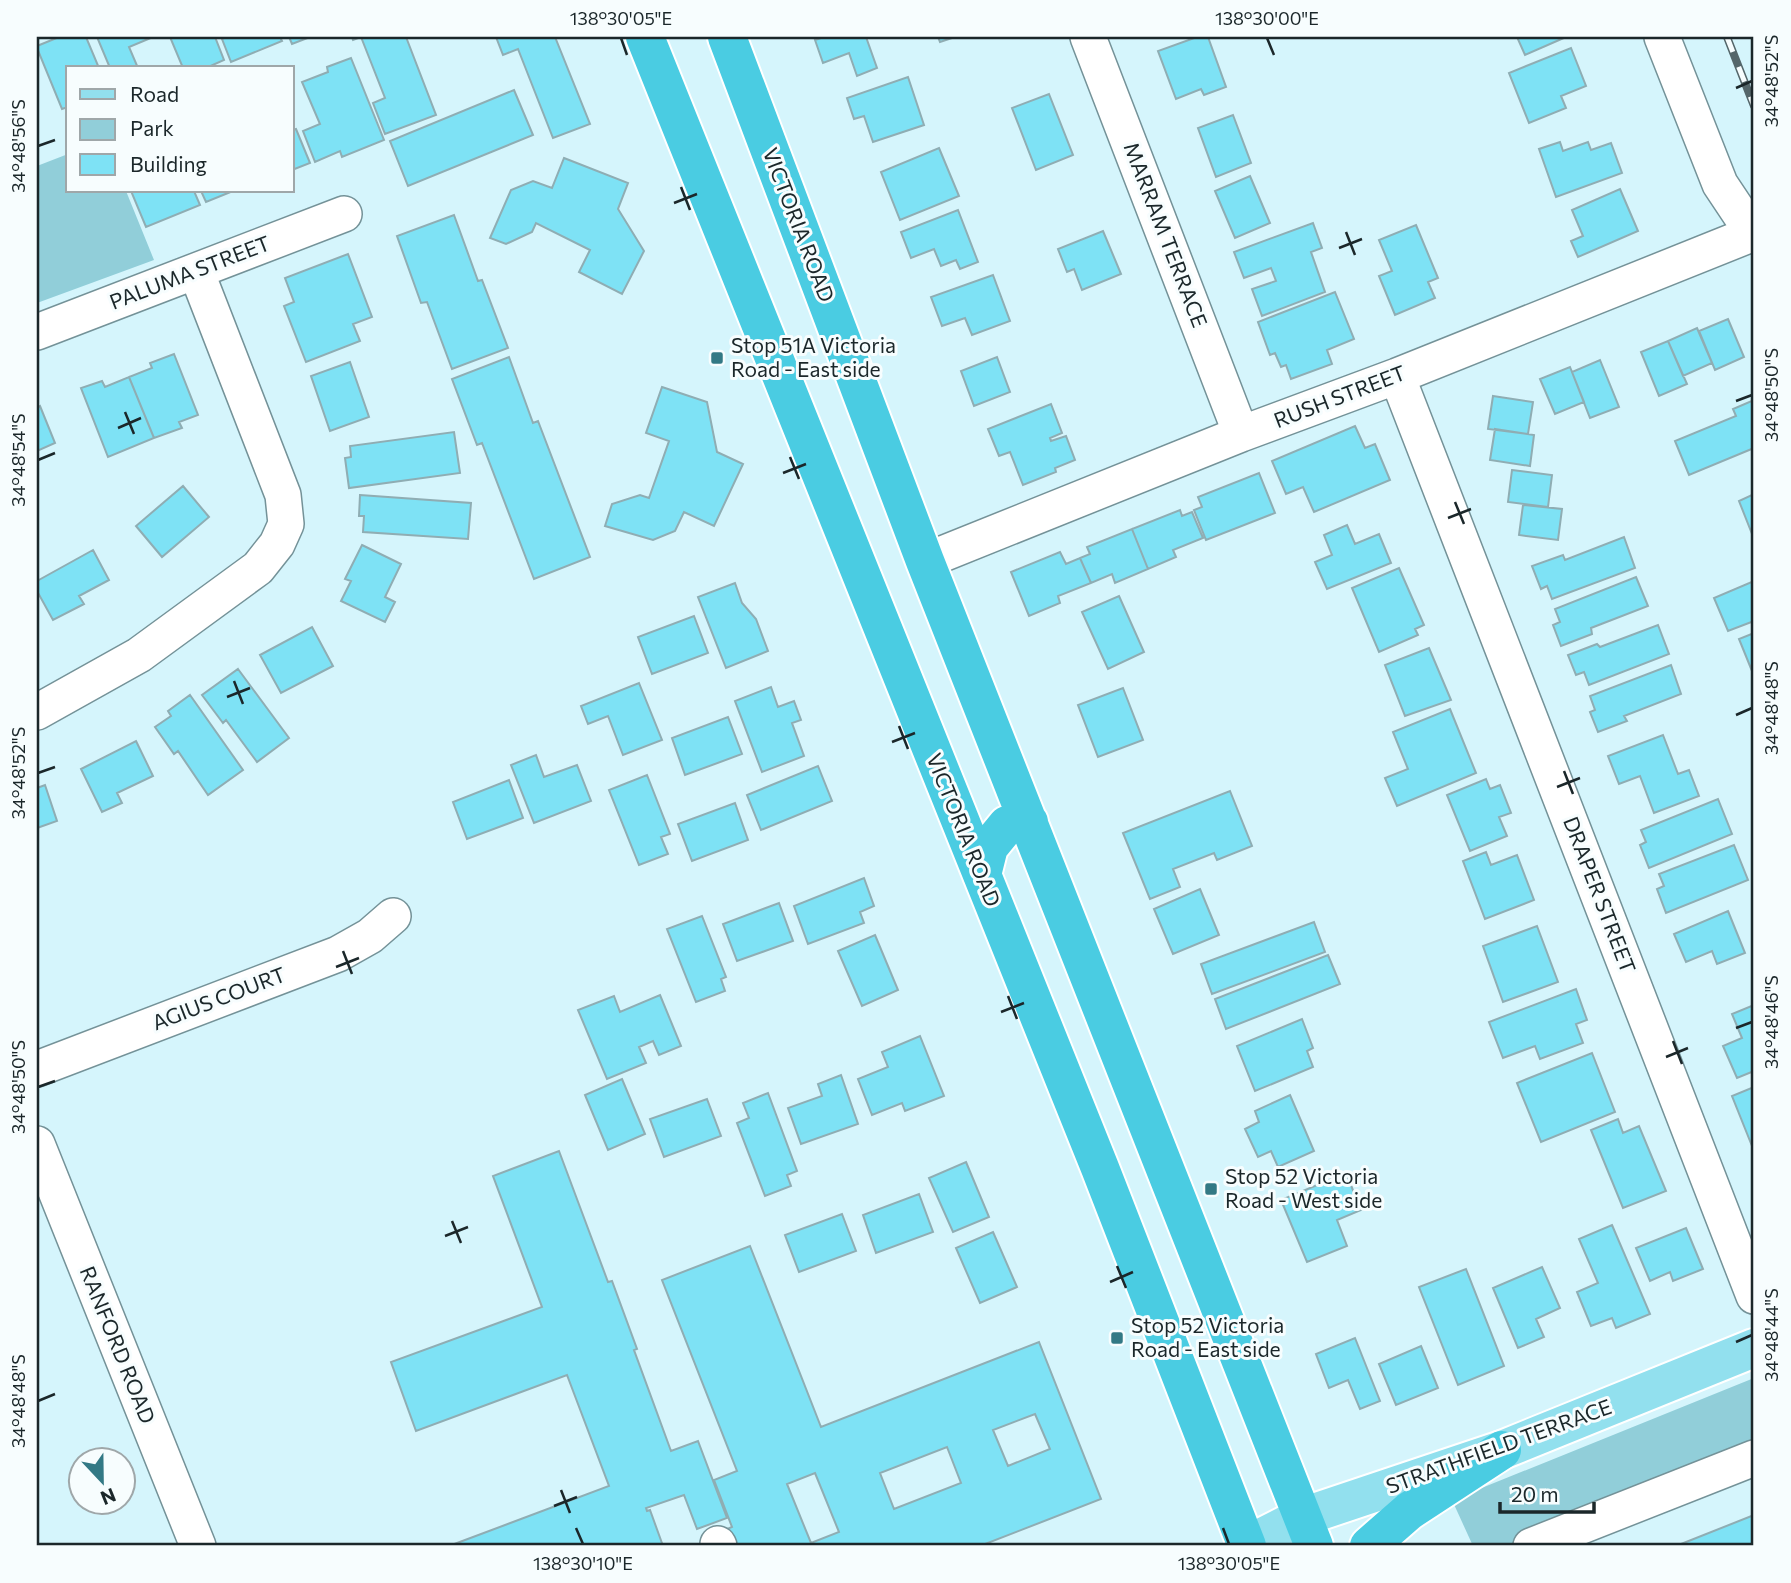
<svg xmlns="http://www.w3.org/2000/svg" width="1791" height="1583" viewBox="0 0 1791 1583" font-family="Commissioner,sans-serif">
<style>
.green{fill:#91ced9}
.building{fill:#7ee2f5;stroke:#8fadb3;stroke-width:2;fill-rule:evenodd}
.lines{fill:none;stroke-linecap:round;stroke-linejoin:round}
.minor-casing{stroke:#749298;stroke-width:38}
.major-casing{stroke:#fff;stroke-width:42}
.highway-casing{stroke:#fff;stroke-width:42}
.minor{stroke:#fff;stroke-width:35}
.major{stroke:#92e0ee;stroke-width:38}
.highway{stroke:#4acce2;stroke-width:38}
.rail-casing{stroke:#54666a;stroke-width:8}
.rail{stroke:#f7fdfe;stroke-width:5;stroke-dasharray:16;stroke-linecap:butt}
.ticks{fill:none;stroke:#1b272a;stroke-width:2.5}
.poi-dot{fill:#337985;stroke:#f7fdfe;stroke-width:2.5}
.labels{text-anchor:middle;stroke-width:6;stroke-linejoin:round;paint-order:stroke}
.street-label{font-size:21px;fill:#1b272a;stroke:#f7fdfe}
.poi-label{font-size:21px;fill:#1b272a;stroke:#f7fdfe;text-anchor:start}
.neatline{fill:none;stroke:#1b272a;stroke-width:2.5}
.ticks-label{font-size:18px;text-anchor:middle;fill:#1b272a}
</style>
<rect width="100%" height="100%" fill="#d5f5fc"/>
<path class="green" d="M 68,154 L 68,191 L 126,191 L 154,260 L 37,303 L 37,166 Z
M 1754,1378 L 1754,1451 L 1506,1546 L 1473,1546 L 1452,1500 Z"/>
<path class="building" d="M 59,37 L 86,37 L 99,68 L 68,68 L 68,107 L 62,109 L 37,48 L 37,46 Z
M 97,37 L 153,37 L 129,47 L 138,68 L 110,68 Z
M 170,37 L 215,37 L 224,60 L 208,67 L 209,68 L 183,68 Z
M 226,37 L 280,37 L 282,41 L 231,62 L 222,39 Z
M 289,37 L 310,37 L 292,44 Z
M 352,37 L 406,37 L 436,115 L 385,134 L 373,103 L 385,98 L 361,37 L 353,40 Z
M 496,37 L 555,37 L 590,124 L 553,138 L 518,49 L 503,55 Z
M 824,37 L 866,37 L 877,68 L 857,76 L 849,53 L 823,63 L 815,40 Z
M 938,37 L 955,37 L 940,42 Z
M 1197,37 L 1208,37 L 1226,87 L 1204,95 L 1201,89 L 1176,99 L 1158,51 Z
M 1517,37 L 1566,37 L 1525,55 Z
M 1571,48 L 1586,86 L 1561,96 L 1566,108 L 1529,123 L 1509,73 Z
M 351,58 L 384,140 L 342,157 L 340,151 L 315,162 L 303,131 L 320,124 L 302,82 L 328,72 L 327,67 Z
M 908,77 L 924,125 L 873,142 L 864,116 L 854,119 L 847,98 Z
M 514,90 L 533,135 L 408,186 L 390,141 Z
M 1049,94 L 1073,155 L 1036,170 L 1012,108 Z
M 1233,115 L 1251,163 L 1216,177 L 1198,128 Z
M 296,129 L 310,163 L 292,170 L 292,130 Z
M 1560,142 L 1563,151 L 1588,142 L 1591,150 L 1611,143 L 1622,173 L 1556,197 L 1539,149 Z
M 939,148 L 959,196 L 900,220 L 881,172 Z
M 564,158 L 628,183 L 618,209 L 644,251 L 622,294 L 579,272 L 590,250 L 536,223 L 532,232 L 506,244 L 490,238 L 511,190 L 533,181 L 552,188 Z
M 1250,176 L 1270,223 L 1235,238 L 1215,191 Z
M 1620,189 L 1638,231 L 1578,257 L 1571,241 L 1583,236 L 1572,210 Z
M 131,191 L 194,191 L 200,205 L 146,227 Z
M 201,191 L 233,191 L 206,202 Z
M 958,210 L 978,262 L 960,269 L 956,260 L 941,266 L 934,249 L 911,258 L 901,232 Z
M 454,215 L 478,281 L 482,280 L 508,348 L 452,369 L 427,302 L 421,303 L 397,236 Z
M 1313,223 L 1322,248 L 1311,252 L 1325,292 L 1262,316 L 1252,289 L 1276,281 L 1271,268 L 1244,278 L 1234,252 Z
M 1416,225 L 1438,278 L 1428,282 L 1435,298 L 1395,315 L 1379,276 L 1392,271 L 1379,240 Z
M 1103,231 L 1121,274 L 1082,290 L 1074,269 L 1067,272 L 1058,249 Z
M 348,254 L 372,317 L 353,324 L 360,341 L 306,362 L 284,306 L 294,302 L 285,278 Z
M 993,275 L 1010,321 L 972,335 L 965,318 L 942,326 L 931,297 Z
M 1335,292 L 1354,339 L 1327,350 L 1332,364 L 1291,379 L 1286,365 L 1281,367 L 1275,353 L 1270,355 L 1258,322 Z
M 1728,319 L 1744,357 L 1715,370 L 1699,331 Z
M 1697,328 L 1712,363 L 1683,376 L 1668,341 Z
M 1668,341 L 1687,384 L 1659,396 L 1641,352 Z
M 174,354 L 198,415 L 179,422 L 182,428 L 154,438 L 129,377 L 152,368 L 150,363 Z
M 509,357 L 533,423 L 538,421 L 590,557 L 534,579 L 482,443 L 477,445 L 452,379 Z
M 997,357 L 1010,392 L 974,406 L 961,371 Z
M 1600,360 L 1619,407 L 1590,418 L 1572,372 Z
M 350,362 L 369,417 L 330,431 L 311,376 Z
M 1570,367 L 1584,402 L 1555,414 L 1540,379 Z
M 129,377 L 154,438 L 108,457 L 81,388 L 102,381 L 105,387 Z
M 662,387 L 707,402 L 717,452 L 743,464 L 714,526 L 684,512 L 675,531 L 653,540 L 605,526 L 612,504 L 640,495 L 649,498 L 669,441 L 646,433 Z
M 1493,396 L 1533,402 L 1528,434 L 1488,429 Z
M 1754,400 L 1754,448 L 1689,475 L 1675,441 L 1736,416 L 1733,409 Z
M 1051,404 L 1062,433 L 1050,438 L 1051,441 L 1066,436 L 1075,460 L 1055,468 L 1056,472 L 1023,485 L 1010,452 L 999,456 L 988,429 Z
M 40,406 L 55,443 L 37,451 L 37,408 Z
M 1355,426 L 1365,448 L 1375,444 L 1390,480 L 1314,512 L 1303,487 L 1286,494 L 1272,461 Z
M 1495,429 L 1534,435 L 1530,466 L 1490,460 Z
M 454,432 L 460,473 L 349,488 L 345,458 L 351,457 L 350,446 Z
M 1512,470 L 1552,475 L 1548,507 L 1508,502 Z
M 1259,473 L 1275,513 L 1206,540 L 1194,510 L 1202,507 L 1198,497 Z
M 183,486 L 209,517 L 162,557 L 136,526 Z
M 1754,494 L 1754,539 L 1739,501 Z
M 360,495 L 471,503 L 468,539 L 363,532 L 364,516 L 359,516 Z
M 1523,505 L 1562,509 L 1558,540 L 1519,535 Z
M 1180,510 L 1182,516 L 1192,512 L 1203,538 L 1173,550 L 1176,557 L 1148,569 L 1132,529 Z
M 1347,525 L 1355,544 L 1379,534 L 1391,563 L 1327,589 L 1315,562 L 1332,555 L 1324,535 Z
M 1132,529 L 1148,569 L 1115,583 L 1112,574 L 1091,583 L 1080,558 L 1090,554 L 1087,547 Z
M 1624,537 L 1635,568 L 1552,599 L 1547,586 L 1541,589 L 1532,566 L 1563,555 L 1565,560 Z
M 362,545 L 401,564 L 385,597 L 395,602 L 385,622 L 341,601 L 351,581 L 345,579 Z
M 93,550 L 109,580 L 79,596 L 84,604 L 53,620 L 37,591 L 37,581 Z
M 1060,552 L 1066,564 L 1080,558 L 1091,583 L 1058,596 L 1060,603 L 1029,616 L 1011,572 Z
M 1399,568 L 1424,625 L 1415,629 L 1418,635 L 1379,652 L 1352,588 Z
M 1636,577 L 1648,606 L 1591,628 L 1592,634 L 1561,646 L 1553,625 L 1560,622 L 1555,609 Z
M 1754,581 L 1754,621 L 1728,631 L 1714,598 Z
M 735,583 L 742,603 L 756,619 L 768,651 L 726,668 L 698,597 Z
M 1119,596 L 1144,652 L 1108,669 L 1082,612 Z
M 694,616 L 708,653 L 652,674 L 638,637 Z
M 1658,625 L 1669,654 L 1589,685 L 1584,672 L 1576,675 L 1568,655 L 1597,644 L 1600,647 Z
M 312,627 L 333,666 L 281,693 L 260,655 Z
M 1754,633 L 1754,670 L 1752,671 L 1739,639 Z
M 1429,648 L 1451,700 L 1405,716 L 1385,665 Z
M 1671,665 L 1681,694 L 1624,716 L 1627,721 L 1598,732 L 1590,712 L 1595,710 L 1590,696 Z
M 238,669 L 289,738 L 257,762 L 226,720 L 223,723 L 202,695 Z
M 639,683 L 662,740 L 623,755 L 608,716 L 588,724 L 581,706 Z
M 771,687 L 778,707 L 794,701 L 801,720 L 792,723 L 804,756 L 762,772 L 735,701 Z
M 1123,688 L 1143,740 L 1098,757 L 1078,705 Z
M 190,695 L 243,770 L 208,795 L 178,751 L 174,754 L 155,727 L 171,716 L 168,711 Z
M 1450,709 L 1476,773 L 1397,806 L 1385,778 L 1408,769 L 1393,732 Z
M 728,717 L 742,754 L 685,775 L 672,738 Z
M 1663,735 L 1678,774 L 1689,770 L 1699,796 L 1654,813 L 1640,776 L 1619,784 L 1608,756 Z
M 136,741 L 153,776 L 117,793 L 122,803 L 102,812 L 81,769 Z
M 536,755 L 544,777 L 577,765 L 591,801 L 534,823 L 511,765 Z
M 818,766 L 832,801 L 761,830 L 747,795 Z
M 647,775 L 670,834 L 661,837 L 668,854 L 639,865 L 609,790 Z
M 1486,779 L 1490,789 L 1500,785 L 1511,813 L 1499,817 L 1507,836 L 1470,851 L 1447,795 Z
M 509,780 L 523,818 L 467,839 L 453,802 Z
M 45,785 L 57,821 L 37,828 L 37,788 Z
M 1230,791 L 1252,846 L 1217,860 L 1214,853 L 1173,869 L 1180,887 L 1150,899 L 1123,833 Z
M 1718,799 L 1732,834 L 1649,868 L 1640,845 L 1646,842 L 1641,830 Z
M 735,803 L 748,840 L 692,861 L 678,824 Z
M 1734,845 L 1748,880 L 1666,913 L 1657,889 L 1664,886 L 1659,874 Z
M 1486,852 L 1491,865 L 1517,855 L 1534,900 L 1485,919 L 1463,861 Z
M 864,878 L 874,906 L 860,912 L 864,923 L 808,944 L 794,906 Z
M 1200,889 L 1219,935 L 1173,954 L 1154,909 Z
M 779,903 L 793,941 L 737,961 L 723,924 Z
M 1728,911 L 1745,953 L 1717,964 L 1712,951 L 1686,962 L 1674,934 Z
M 702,916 L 726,977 L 721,979 L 725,991 L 696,1002 L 667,929 Z
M 1314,922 L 1325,952 L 1212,994 L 1201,964 Z
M 1537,926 L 1558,982 L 1503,1002 L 1483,946 Z
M 875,935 L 898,990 L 862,1006 L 838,951 Z
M 1328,955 L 1340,984 L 1226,1029 L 1215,999 Z
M 1576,989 L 1587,1020 L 1576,1024 L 1583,1043 L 1540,1059 L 1535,1046 L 1503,1058 L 1489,1022 Z
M 660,995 L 681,1046 L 659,1055 L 653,1041 L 639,1047 L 646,1063 L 607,1079 L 578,1010 L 614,996 L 620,1012 Z
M 1754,1005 L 1754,1071 L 1737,1078 L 1723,1046 L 1742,1038 L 1732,1014 Z
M 1302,1019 L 1313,1048 L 1307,1051 L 1313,1067 L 1255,1091 L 1237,1046 Z
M 920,1036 L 944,1096 L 905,1111 L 902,1103 L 872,1115 L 858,1079 L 888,1067 L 882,1052 Z
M 1592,1053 L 1615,1112 L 1541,1142 L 1517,1083 Z
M 841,1075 L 858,1124 L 801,1144 L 788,1108 L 822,1096 L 818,1084 Z
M 622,1079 L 645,1134 L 608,1150 L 585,1095 Z
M 1754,1087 L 1754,1151 L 1732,1096 Z
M 768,1093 L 797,1171 L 787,1175 L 791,1186 L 765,1196 L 737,1123 L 749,1118 L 743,1103 Z
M 1290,1095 L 1314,1151 L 1278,1167 L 1271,1151 L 1258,1157 L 1245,1129 L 1259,1122 L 1255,1111 Z
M 707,1099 L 721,1136 L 664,1157 L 650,1119 Z
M 1618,1119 L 1623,1133 L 1639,1126 L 1666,1191 L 1623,1208 L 1591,1130 Z
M 559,1151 L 608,1282 L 612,1281 L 637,1349 L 634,1350 L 671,1451 L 698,1441 L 727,1518 L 697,1529 L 684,1495 L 646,1508 L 647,1511 L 650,1510 L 663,1546 L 449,1546 L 609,1486 L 567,1375 L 416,1431 L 391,1362 L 542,1307 L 493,1176 Z
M 966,1162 L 989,1217 L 953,1232 L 929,1178 Z
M 1346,1173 L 1361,1210 L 1337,1220 L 1347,1246 L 1307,1262 L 1281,1200 Z
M 919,1194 L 933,1232 L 876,1253 L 863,1215 Z
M 842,1214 L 856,1251 L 799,1272 L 785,1235 Z
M 1612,1225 L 1650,1314 L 1616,1328 L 1612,1318 L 1591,1326 L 1577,1292 L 1598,1283 L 1579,1239 Z
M 1686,1228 L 1703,1269 L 1673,1281 L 1670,1272 L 1650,1281 L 1636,1248 Z
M 993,1232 L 1017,1287 L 980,1303 L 956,1248 Z
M 750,1246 L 821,1427 L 1039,1342 L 1101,1499 L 980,1546 L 734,1546 L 727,1529 L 732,1527 L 714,1480 L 737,1471 L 662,1280 ZM 1035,1414 L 1050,1449 L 1008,1466 L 993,1430 ZM 947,1447 L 961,1483 L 894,1509 L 880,1473 ZM 815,1473 L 839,1532 L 811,1543 L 787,1484 Z
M 1542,1267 L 1560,1308 L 1536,1319 L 1544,1337 L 1518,1348 L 1493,1288 Z
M 1466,1269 L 1504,1366 L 1458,1385 L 1419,1287 Z
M 1355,1338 L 1380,1401 L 1360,1409 L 1348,1380 L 1329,1388 L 1316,1354 Z
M 1421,1346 L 1438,1388 L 1396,1405 L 1379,1364 Z
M 1754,1515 L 1754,1546 L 1676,1546 Z"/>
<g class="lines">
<defs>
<path id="minor" d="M 1088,37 L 1241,434
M 1662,37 L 1720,184 L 1754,235
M 37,332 L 344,214
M 1397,376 L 1754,1296
M 925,561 L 1241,434 L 1397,376 L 1754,233
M 37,712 L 139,655 L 258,568 L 277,544 L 286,524 L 283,495 L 196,271
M 37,1069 L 338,954 L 370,936 L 393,916
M 37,1144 L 198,1546
M 718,1544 L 719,1546
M 1531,1546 L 1754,1458"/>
<path id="major" d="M 1247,1545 L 1302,1517 L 1502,1450 L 1754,1348"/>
<path id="highway" d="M 645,37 L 1100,1168 L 1247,1546
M 727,37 L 925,561 L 1314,1546
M 982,875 L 989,847 L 1007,825 L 1029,822
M 1369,1546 L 1409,1511 L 1502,1450"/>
</defs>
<use href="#minor" class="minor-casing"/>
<use href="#major" class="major-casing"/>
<use href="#highway" class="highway-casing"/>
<use href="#minor" class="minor"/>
<use href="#major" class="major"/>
<use href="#highway" class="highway"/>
<defs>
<path id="rail" d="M 1727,37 L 1754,106"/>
</defs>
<use href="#rail" class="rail-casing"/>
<use href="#rail" class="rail"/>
</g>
<path class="ticks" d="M 621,38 L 627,55M 1267,38 L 1274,55M 1736,88 L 1752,81M 38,146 L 55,140M 681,187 L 690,210M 674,203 L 697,194M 1346,232 L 1355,255M 1339,248 L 1362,239M 1736,401 L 1752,395M 125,412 L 134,434M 118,428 L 141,418M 790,457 L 799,479M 38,460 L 55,453M 783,473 L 806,464M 1455,502 L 1464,524M 1448,518 L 1471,509M 234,681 L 243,704M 227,697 L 250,688M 1736,715 L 1752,708M 899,726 L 908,749M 892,742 L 915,733M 1564,771 L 1573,794M 38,773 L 55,767M 1557,787 L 1580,778M 343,951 L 352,974M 336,967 L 359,958M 1008,996 L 1017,1019M 1001,1012 L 1024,1003M 1736,1028 L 1752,1022M 1673,1041 L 1682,1064M 1666,1057 L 1688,1048M 38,1087 L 55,1081M 452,1221 L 461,1243M 445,1236 L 468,1227M 1117,1266 L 1126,1288M 1110,1282 L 1133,1272M 1736,1342 L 1752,1335M 38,1401 L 55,1394M 561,1490 L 570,1513M 554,1506 L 577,1497M 576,1528 L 583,1544M 1223,1528 L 1229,1544"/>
<g class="poi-dot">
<rect x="710" y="351" width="14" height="14" rx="3.5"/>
<rect x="1204" y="1182" width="14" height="14" rx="3.5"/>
<rect x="1110" y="1331" width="14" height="14" rx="3.5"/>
</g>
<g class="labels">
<g class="street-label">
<text transform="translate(798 225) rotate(69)" y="7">VICTORIA ROAD</text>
<text transform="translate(1165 235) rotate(69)" y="7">MARRAM TERRACE</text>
<text transform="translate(190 273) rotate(-21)" y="7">PALUMA STREET</text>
<text transform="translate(1340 397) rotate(-21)" y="7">RUSH STREET</text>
<text transform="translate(963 830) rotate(68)" y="7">VICTORIA ROAD</text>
<text transform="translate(1599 895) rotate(69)" y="7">DRAPER STREET</text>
<text transform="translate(219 999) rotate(-21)" y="7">AGIUS COURT</text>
<text transform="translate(117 1345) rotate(68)" y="7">RANFORD ROAD</text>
<text transform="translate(1499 1447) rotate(-20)" y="7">STRATHFIELD TERRACE</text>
</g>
<g class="poi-label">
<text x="731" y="353">Stop 51A Victoria<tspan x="731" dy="24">Road - East side</tspan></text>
<text x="1225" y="1184">Stop 52 Victoria<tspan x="1225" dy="24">Road - West side</tspan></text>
<text x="1131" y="1333">Stop 52 Victoria<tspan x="1131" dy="24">Road - East side</tspan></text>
</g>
</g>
<rect width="1791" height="1583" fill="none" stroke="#f7fdfe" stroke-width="77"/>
<rect x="66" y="66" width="228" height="126" fill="#f7fdfe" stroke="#9fa7a9" stroke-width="2"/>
<rect x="80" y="89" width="35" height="10" fill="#92e0ee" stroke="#9fa7a9" stroke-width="2"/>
<text x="130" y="102" font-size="21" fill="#1b272a">Road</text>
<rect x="80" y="119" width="35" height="21" fill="#91ced9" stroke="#9fa7a9" stroke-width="2"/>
<text x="130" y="136" font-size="21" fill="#1b272a">Park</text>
<rect x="80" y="154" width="35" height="21" fill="#7ee2f5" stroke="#9fa7a9" stroke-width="2"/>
<text x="130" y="172" font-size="21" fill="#1b272a">Building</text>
<g transform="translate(102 1481) rotate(158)"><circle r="33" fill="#f7fdfe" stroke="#9fa7a9" stroke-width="2"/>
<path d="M0-5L12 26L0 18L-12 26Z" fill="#337985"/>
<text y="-10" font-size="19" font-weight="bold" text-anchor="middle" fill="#1b272a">N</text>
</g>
<path d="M1500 1502v10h94v-10" fill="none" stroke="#1b272a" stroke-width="3.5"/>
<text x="1511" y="1502" font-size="21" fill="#1b272a" stroke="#f7fdfe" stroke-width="5" paint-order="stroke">20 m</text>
<rect x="38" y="38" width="1714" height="1506" class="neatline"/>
<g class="ticks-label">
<text x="621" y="25">138°30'05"E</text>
<text x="1267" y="25">138°30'00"E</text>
<text transform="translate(1772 81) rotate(-90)" y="6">34°48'52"S</text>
<text transform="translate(19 146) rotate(-90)" y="6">34°48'56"S</text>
<text transform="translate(1772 395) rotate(-90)" y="6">34°48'50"S</text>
<text transform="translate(19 460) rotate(-90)" y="6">34°48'54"S</text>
<text transform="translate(1772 708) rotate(-90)" y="6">34°48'48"S</text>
<text transform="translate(19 773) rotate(-90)" y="6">34°48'52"S</text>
<text transform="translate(1772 1022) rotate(-90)" y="6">34°48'46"S</text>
<text transform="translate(19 1087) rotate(-90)" y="6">34°48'50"S</text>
<text transform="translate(1772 1335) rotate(-90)" y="6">34°48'44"S</text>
<text transform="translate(19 1401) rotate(-90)" y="6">34°48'48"S</text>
<text x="583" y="1570">138°30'10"E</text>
<text x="1229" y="1570">138°30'05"E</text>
</g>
</svg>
